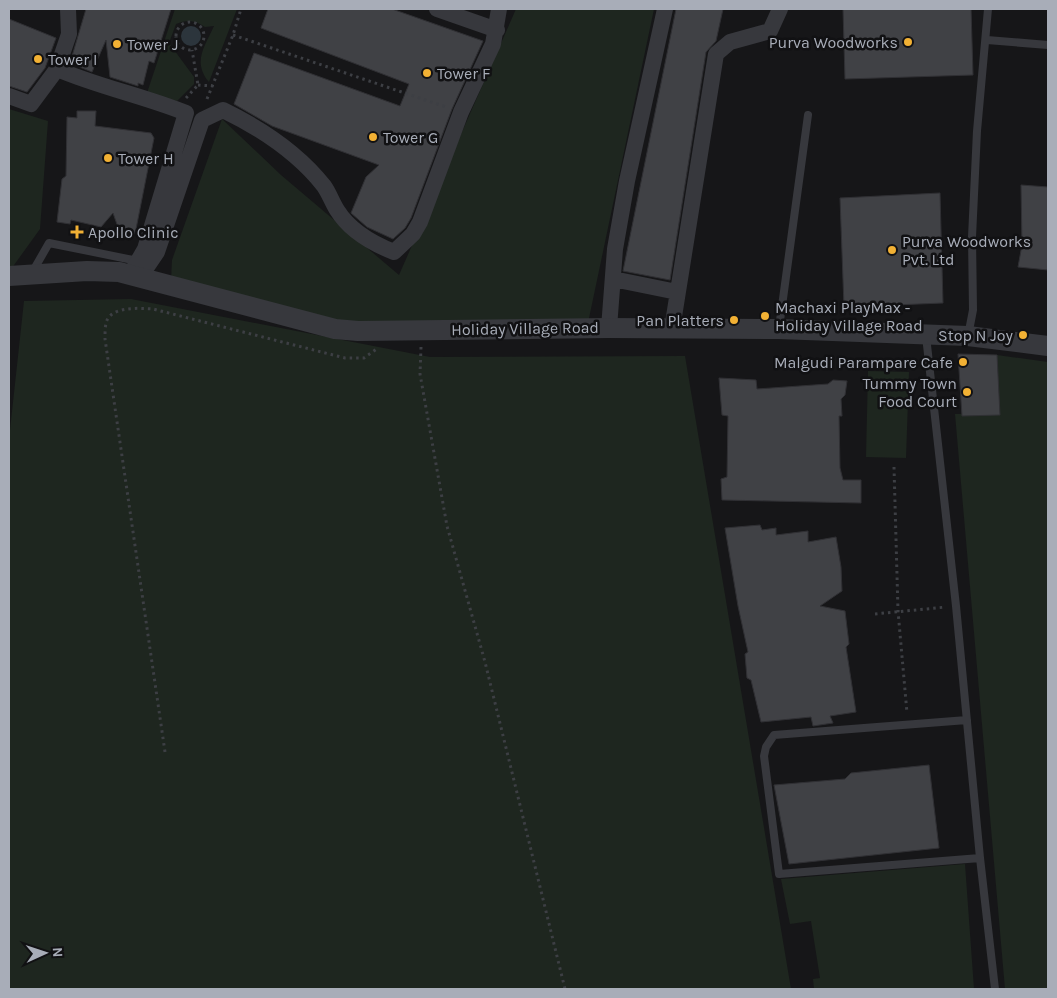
<svg xmlns="http://www.w3.org/2000/svg" width="1057" height="998" viewBox="0 0 1057 998" font-family="Karla,sans-serif">
<style>
.green{fill:#1e261f}
.water{fill:#2c353c}
.building{fill:#404145;stroke:#303034}
.lines{fill:none;stroke-linecap:round;stroke-linejoin:round}
.path{stroke:#3d3f44;stroke-width:3;stroke-dasharray:2.5 4;stroke-linecap:butt}
.service{stroke:#37383d;stroke-width:8}
.minor{stroke:#37383d;stroke-width:16}
.tertiary{stroke:#37383d;stroke-width:20}
.poi-dot{fill:#f2b134;stroke:#111113;stroke-width:2}
.labels{text-anchor:middle;stroke-width:5;stroke-linejoin:round;paint-order:stroke}
.poi-label{font-size:16px;fill:#a8adb8;stroke:#111113;text-anchor:start}
.street-label{font-size:16px;fill:#a8adb8;stroke:#111113}
</style>
<rect width="100%" height="100%" fill="#161618"/>
<path class="green" d="M 175,9 L 237,9 L 209,82 C 192,62 205,46 214,26 L 205,27 C 195,20 188,19 176,24 L 169,43 L 194,77 L 194,84 L 177,101 L 147,93 Z
M 516,9 L 654,9 L 588,323 L 387,333 L 171,281 L 172,260 L 222,119 L 281,175 L 399,275 Z
M 9,109 L 48,121 L 40,229 L 9,272 Z
M 131,299 L 430,357 L 685,356 L 791,989 L 9,989 L 9,439 L 24,301 Z
M 997,355 L 1048,362 L 1048,989 L 1005,989 L 955,414 L 1000,414 Z
M 868,371 L 909,372 L 906,458 L 866,457 Z
M 965,864 L 974,989 L 814,989 L 813,979 L 820,978 L 811,921 L 790,924 L 781,879 Z"/>
<path class="water" d="M181 36a10 10 0 1 1 20 0a10 10 0 1 1-20 0Z"/>
<path class="building" d="M 86,9 L 171,9 L 154,63 L 149,61 L 143,85 L 138,83 L 138,86 L 110,77 L 106,40 L 92,72 L 70,63 Z
M 268,9 L 392,9 L 483,41 L 452,109 L 411,218 L 405,228 L 393,239 L 367,227 L 351,213 L 366,177 L 379,165 L 272,126 L 234,104 L 254,53 L 400,106 L 409,84 L 261,28 Z
M 676,9 L 723,9 L 716,41 L 706,52 L 670,280 L 623,271 Z
M 843,9 L 971,9 L 973,75 L 845,79 Z
M 9,19 L 56,38 L 45,68 L 27,92 L 9,86 Z
M 77,111 L 96,111 L 95,126 L 151,133 L 154,138 L 135,234 L 119,230 L 113,213 L 101,227 L 71,220 L 70,224 L 57,222 L 62,179 L 66,176 L 67,117 L 77,118 Z
M 1021,185 L 1048,187 L 1048,270 L 1018,267 L 1022,245 Z
M 940,193 L 943,303 L 844,307 L 840,198 Z
M 958,354 L 997,355 L 1000,415 L 962,416 Z
M 719,378 L 756,380 L 757,389 L 828,384 L 833,380 L 847,381 L 845,395 L 841,399 L 842,416 L 839,416 L 840,468 L 843,480 L 861,480 L 861,503 L 722,500 L 721,479 L 727,477 L 728,416 L 722,415 Z
M 760,525 L 762,530 L 776,528 L 776,535 L 808,531 L 808,542 L 836,537 L 841,567 L 842,591 L 820,606 L 845,611 L 849,644 L 846,647 L 856,712 L 830,716 L 833,723 L 813,726 L 811,717 L 761,722 L 751,680 L 747,678 L 745,654 L 748,652 L 738,606 L 725,528 Z
M 929,765 L 939,848 L 789,864 L 774,785 L 845,779 L 851,773 Z"/>
<g class="lines">
<path class="path" d="M176 36a14 14 0 1 1 28 0a14 14 0 1 1-28 0Z
M 233,35 L 446,107
M 198,85 L 213,86
M 186,98 L 198,85 L 192,50
M 207,99 L 233,35 L 241,9
M 421,347 L 420,374 L 447,526 L 485,662 L 565,989
M 894,467 L 898,611 L 907,713
M 875,614 L 946,607
M 165,752 L 105,339 C 105,334 105,328 106,323 C 110,306 139,308 153,309 L 345,358 L 364,358 L 378,348"/>
<path class="service" d="M 987,40 L 1048,45
M 33,271 L 49,243 L 138,261
M 779,328 L 808,115
M 926,336 L 956,606 L 980,858 L 995,989
M 968,336 L 973,310 L 972,237 L 977,131 L 988,9
M 967,720 L 774,735 L 766,747 L 764,756 L 779,874 L 980,858"/>
<path class="minor" d="M 437,9 L 497,30
M 57,69 L 69,34 L 68,9
M 9,96 L 31,104 L 57,69 C 99,87 144,96 186,113 L 145,249 L 134,268
M 140,277 L 157,252 L 202,120 L 223,110 C 260,128 298,153 324,186 C 329,193 332,202 337,210 C 350,231 371,243 394,252 L 413,234 L 420,222 L 461,112 L 493,44 L 499,9
M 613,279 L 677,292
M 609,328 L 615,249 L 627,181 L 665,9
M 672,329 L 716,54 L 730,42 L 770,31 L 780,9"/>
<path class="tertiary" d="M 9,276 L 87,271 L 119,272 L 335,329 L 358,331 L 609,328 L 778,329 L 968,336 L 1048,346"/>
</g>
<g class="poi-dot">
<circle cx="908" cy="42" r="5"/>
<circle cx="117" cy="44" r="5"/>
<circle cx="38" cy="59" r="5"/>
<circle cx="427" cy="73" r="5"/>
<circle cx="373" cy="137" r="5"/>
<circle cx="108" cy="158" r="5"/>
<path d="M74.5 224.5h5v5h5v5h-5v5h-5v-5h-5v-5h5z"/>
<circle cx="892" cy="250" r="5"/>
<circle cx="765" cy="316" r="5"/>
<circle cx="734" cy="320" r="5"/>
<circle cx="1023" cy="335" r="5"/>
<circle cx="963" cy="362" r="5"/>
<circle cx="967" cy="392" r="5"/>
</g>
<g class="labels">
<g class="poi-label">
<text x="898" y="48" text-anchor="end">Purva Woodworks</text>
<text x="127" y="50">Tower J</text>
<text x="48" y="65">Tower I</text>
<text x="437" y="79">Tower F</text>
<text x="383" y="143">Tower G</text>
<text x="118" y="164">Tower H</text>
<text x="88" y="238">Apollo Clinic</text>
<text x="902" y="247">Purva Woodworks<tspan x="902" dy="18">Pvt. Ltd</tspan></text>
<text x="775" y="313">Machaxi PlayMax -<tspan x="775" dy="18">Holiday Village Road</tspan></text>
<text x="724" y="326" text-anchor="end">Pan Platters</text>
<text x="1013" y="341" text-anchor="end">Stop N Joy</text>
<text x="953" y="368" text-anchor="end">Malgudi Parampare Cafe</text>
<text x="957" y="389" text-anchor="end">Tummy Town<tspan x="957" dy="18">Food Court</tspan></text>
</g>
<g class="street-label">
<text transform="translate(525 328) rotate(-1)" y="6">Holiday Village Road</text>
</g>
</g>
<rect width="1057" height="998" fill="none" stroke="#a8adb8" stroke-width="20"/>
<g transform="translate(45 953) rotate(87)" stroke="#111113" stroke-width="4" paint-order="stroke">
<path d="M0-4L9 19L0 12L-9 19Z" fill="#a8adb8"/>
<text y="-8" font-size="14" font-weight="bold" text-anchor="middle" fill="#a8adb8">N</text>
</g>
</svg>
